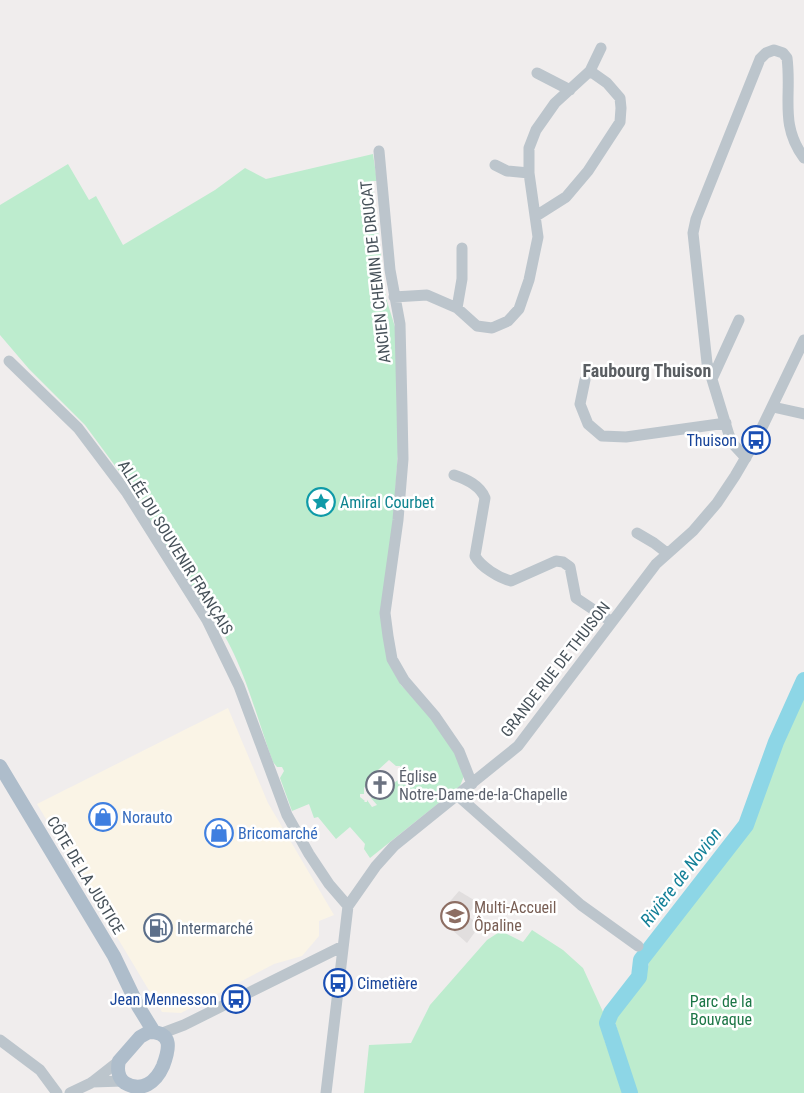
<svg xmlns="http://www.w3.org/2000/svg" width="804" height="1093" viewBox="0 0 804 1093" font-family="'Roboto Condensed',sans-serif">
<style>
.commercial{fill:#faf4e6}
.education{fill:#e1dede}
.green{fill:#bdecce;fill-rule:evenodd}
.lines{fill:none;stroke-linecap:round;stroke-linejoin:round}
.river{stroke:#8dd6e6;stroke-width:16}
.minor{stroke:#bcc5cc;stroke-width:11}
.major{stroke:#aebdcb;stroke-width:14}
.labels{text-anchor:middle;stroke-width:5;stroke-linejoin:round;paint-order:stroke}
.street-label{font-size:16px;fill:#465159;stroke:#fff}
.transit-label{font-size:16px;fill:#164399;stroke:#fff;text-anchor:end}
.culture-label{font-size:16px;fill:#0d838f;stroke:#fff;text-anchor:start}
.worship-label{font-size:16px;fill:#5b616d;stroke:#fff;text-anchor:start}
.shop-label{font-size:16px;fill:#366cbe;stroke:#fff;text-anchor:start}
.education-label{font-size:16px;fill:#785e54;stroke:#fff;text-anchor:start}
.service-label{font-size:16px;fill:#4e5e75;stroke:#fff;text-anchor:start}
.park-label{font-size:16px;fill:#1c7646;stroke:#fff}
.neighbourhood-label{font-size:18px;font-weight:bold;fill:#5a5e62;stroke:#fff}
.water-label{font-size:18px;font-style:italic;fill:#148098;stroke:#fff}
</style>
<rect width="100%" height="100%" fill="#f0eded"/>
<path class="commercial" d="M 228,708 L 268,803 L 334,915 L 319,921 L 319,936 L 302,956 L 274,964 L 181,1013 L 162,1012 L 37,804 Z"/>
<path class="education" d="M 459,891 L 474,900 L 476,904 L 469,913 L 464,909 L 462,912 L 480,925 L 467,943 L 450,928 L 451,926 L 449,924 L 448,924 L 441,919 L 449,909 L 446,906 Z"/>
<path class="green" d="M 373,154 L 377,181 L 372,181 L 386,298 L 395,327 L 400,423 L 391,553 L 389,663 L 401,685 L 425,710 L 454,749 L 464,776 L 460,786 L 370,858 L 364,849 L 365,844 L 350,827 L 336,839 L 318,817 L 314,818 L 309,804 L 292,811 L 280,778 L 284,771 L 282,767 L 277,767 L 273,762 C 253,708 241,648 202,604 L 127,482 L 85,425 L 29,369 L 0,335 L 0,205 L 68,164 L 89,200 L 96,196 L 123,245 L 215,190 L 245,168 L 266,179 ZM 389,760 L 396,766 L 400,766 L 403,770 L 401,778 L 394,783 L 393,782 L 388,788 L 382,790 L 383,791 L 381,790 L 379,794 L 378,793 L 371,798 L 377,805 L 372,807 L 367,800 L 367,802 L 364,802 L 365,801 L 360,797 L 360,794 L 364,794 L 364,787 L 366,788 L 373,783 L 372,781 L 373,782 L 381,777 L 377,771 Z
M 804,672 L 804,1093 L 635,1093 L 614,1018 L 643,980 L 649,964 L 641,955 L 742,822 L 773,741 Z
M 532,930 L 563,950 L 583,968 L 604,1014 L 604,1039 L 624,1093 L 364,1093 L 369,1045 L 411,1043 L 430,1005 L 487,940 L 501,931 L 523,942 Z"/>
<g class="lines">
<path class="river" d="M 630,1093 L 607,1023 L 611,1013 L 639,977 L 641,960 L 746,825 L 776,742 L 804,680"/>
<path class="minor" d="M 537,73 L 570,90
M 379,151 L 390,270 L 400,324 L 402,409 L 403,459 L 398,520 L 385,613 L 388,636 L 392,659 L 404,680 L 435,716 L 459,751 L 472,784
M 495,165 L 507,171 L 529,173
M 536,216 L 566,197 L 588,171 L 620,122 L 621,108 L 620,98 L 607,83 L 590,71
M 394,297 L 427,295 L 457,308 L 477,326 L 492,328 L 508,321 L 519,309 L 529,280 L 538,237 L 529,173 L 529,148 L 536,130 L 555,103 L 590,71 L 601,48
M 457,308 L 462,279 L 462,248
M 9,361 L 78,428 L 127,493 L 207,620 L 239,686 L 287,815 L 309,854 L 329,884 L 348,906
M 712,379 L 739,320
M 585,380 L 580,404 L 588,424 L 602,436 L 626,437 L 726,423
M 773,407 L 804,414
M 746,458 L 734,445 L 729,435 L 707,363 L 693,233 L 696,219 L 760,59 L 766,53 L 774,50 L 783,53 L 787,58 C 792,96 779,124 804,158
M 454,475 C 466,479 480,485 485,498 L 475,556 C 481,567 499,578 511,581 L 556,561 L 563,562 L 570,567 L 576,598 L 612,622
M 637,533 L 654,543 L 667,553
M 457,795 L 581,905 L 638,946
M 160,1034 L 184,1025 L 343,946
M 0,1040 L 40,1070 L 57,1093
M 92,1082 L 123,1081
M 70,1093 L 91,1083 L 119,1061
M 326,1093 L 348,906 L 376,866 L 394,846 L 518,746 L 656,564 L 693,531 L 717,503 L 735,476 L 756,440 L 804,340"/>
<path class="major" d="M 0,766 L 114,956 L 138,1006 L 154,1032
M 149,1032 C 174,1032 169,1050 163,1066 C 156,1082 142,1093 125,1083 C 118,1078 117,1069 119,1061 L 140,1037 Z"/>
</g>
<defs>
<symbol id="bus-ring" viewBox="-11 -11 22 22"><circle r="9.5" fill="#fff" stroke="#1a4fb4" stroke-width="1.5"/><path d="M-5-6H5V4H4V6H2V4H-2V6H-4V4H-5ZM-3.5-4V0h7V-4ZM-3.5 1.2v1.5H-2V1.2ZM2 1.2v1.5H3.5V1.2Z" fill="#1a4fb4"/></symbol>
<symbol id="sight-ring" viewBox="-11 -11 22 22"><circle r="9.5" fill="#fff" stroke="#0f9aa8" stroke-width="1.5"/><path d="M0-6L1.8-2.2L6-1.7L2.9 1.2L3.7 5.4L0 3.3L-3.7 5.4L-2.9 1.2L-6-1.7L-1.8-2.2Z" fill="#0f9aa8"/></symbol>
<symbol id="church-ring" viewBox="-11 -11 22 22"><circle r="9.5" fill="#fff" stroke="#6b7280" stroke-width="1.5"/><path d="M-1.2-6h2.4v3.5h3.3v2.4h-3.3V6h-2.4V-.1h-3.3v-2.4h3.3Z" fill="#6b7280"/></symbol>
<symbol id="shop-ring" viewBox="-11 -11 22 22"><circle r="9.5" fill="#fff" stroke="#3f7fe0" stroke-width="1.5"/><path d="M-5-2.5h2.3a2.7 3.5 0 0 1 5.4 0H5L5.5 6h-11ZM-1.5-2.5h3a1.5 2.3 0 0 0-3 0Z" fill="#3f7fe0"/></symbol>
<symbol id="school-ring" viewBox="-11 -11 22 22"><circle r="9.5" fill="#fff" stroke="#8d6e63" stroke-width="1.5"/><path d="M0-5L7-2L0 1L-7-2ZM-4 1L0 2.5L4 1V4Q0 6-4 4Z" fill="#8d6e63"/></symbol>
<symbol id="fuel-ring" viewBox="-11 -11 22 22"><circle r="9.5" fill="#fff" stroke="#5c6f8a" stroke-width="1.5"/><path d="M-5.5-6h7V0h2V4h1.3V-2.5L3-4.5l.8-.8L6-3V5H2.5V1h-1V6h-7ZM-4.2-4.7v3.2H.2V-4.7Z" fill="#5c6f8a"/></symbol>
</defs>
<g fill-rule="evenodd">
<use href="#bus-ring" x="740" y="424" width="32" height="32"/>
<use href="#sight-ring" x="305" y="486" width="32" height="32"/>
<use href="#church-ring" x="364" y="769" width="32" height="32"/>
<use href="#shop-ring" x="87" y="801" width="32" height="32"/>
<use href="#shop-ring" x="203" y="817" width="32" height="32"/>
<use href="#school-ring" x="439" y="900" width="32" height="32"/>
<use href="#fuel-ring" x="142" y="912" width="32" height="32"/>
<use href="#bus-ring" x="322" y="967" width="32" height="32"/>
<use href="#bus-ring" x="220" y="983" width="32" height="32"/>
</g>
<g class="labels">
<g class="street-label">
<text transform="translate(375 272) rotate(-96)" y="6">ANCIEN CHEMIN DE DRUCAT</text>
<text transform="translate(176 547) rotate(58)" y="6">ALLÉE DU SOUVENIR FRANÇAIS</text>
<text transform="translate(555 669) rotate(-52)" y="6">GRANDE RUE DE THUISON</text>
<text transform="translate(86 875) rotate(59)" y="6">CÔTE DE LA JUSTICE</text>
</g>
<g class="transit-label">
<text x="737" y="446">Thuison</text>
<text x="357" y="989" text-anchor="start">Cimetière</text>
<text x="217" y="1005">Jean Mennesson</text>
</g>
<g class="culture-label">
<text x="340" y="508">Amiral Courbet</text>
</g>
<g class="worship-label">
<text x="399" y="782">Église<tspan x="399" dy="18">Notre-Dame-de-la-Chapelle</tspan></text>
</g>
<g class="shop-label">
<text x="122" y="823">Norauto</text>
<text x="238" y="839">Bricomarché</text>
</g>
<g class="education-label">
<text x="474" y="913">Multi-Accueil<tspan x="474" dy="18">Ôpaline</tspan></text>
</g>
<g class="service-label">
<text x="177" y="934">Intermarché</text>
</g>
<g class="park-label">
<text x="721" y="1007">Parc de la<tspan x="721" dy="18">Bouvaque</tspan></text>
</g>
<g class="neighbourhood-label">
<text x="647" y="377">Faubourg Thuison</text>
</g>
<g class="water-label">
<text transform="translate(681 877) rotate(-52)" y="6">Rivière de Novion</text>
</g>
</g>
</svg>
